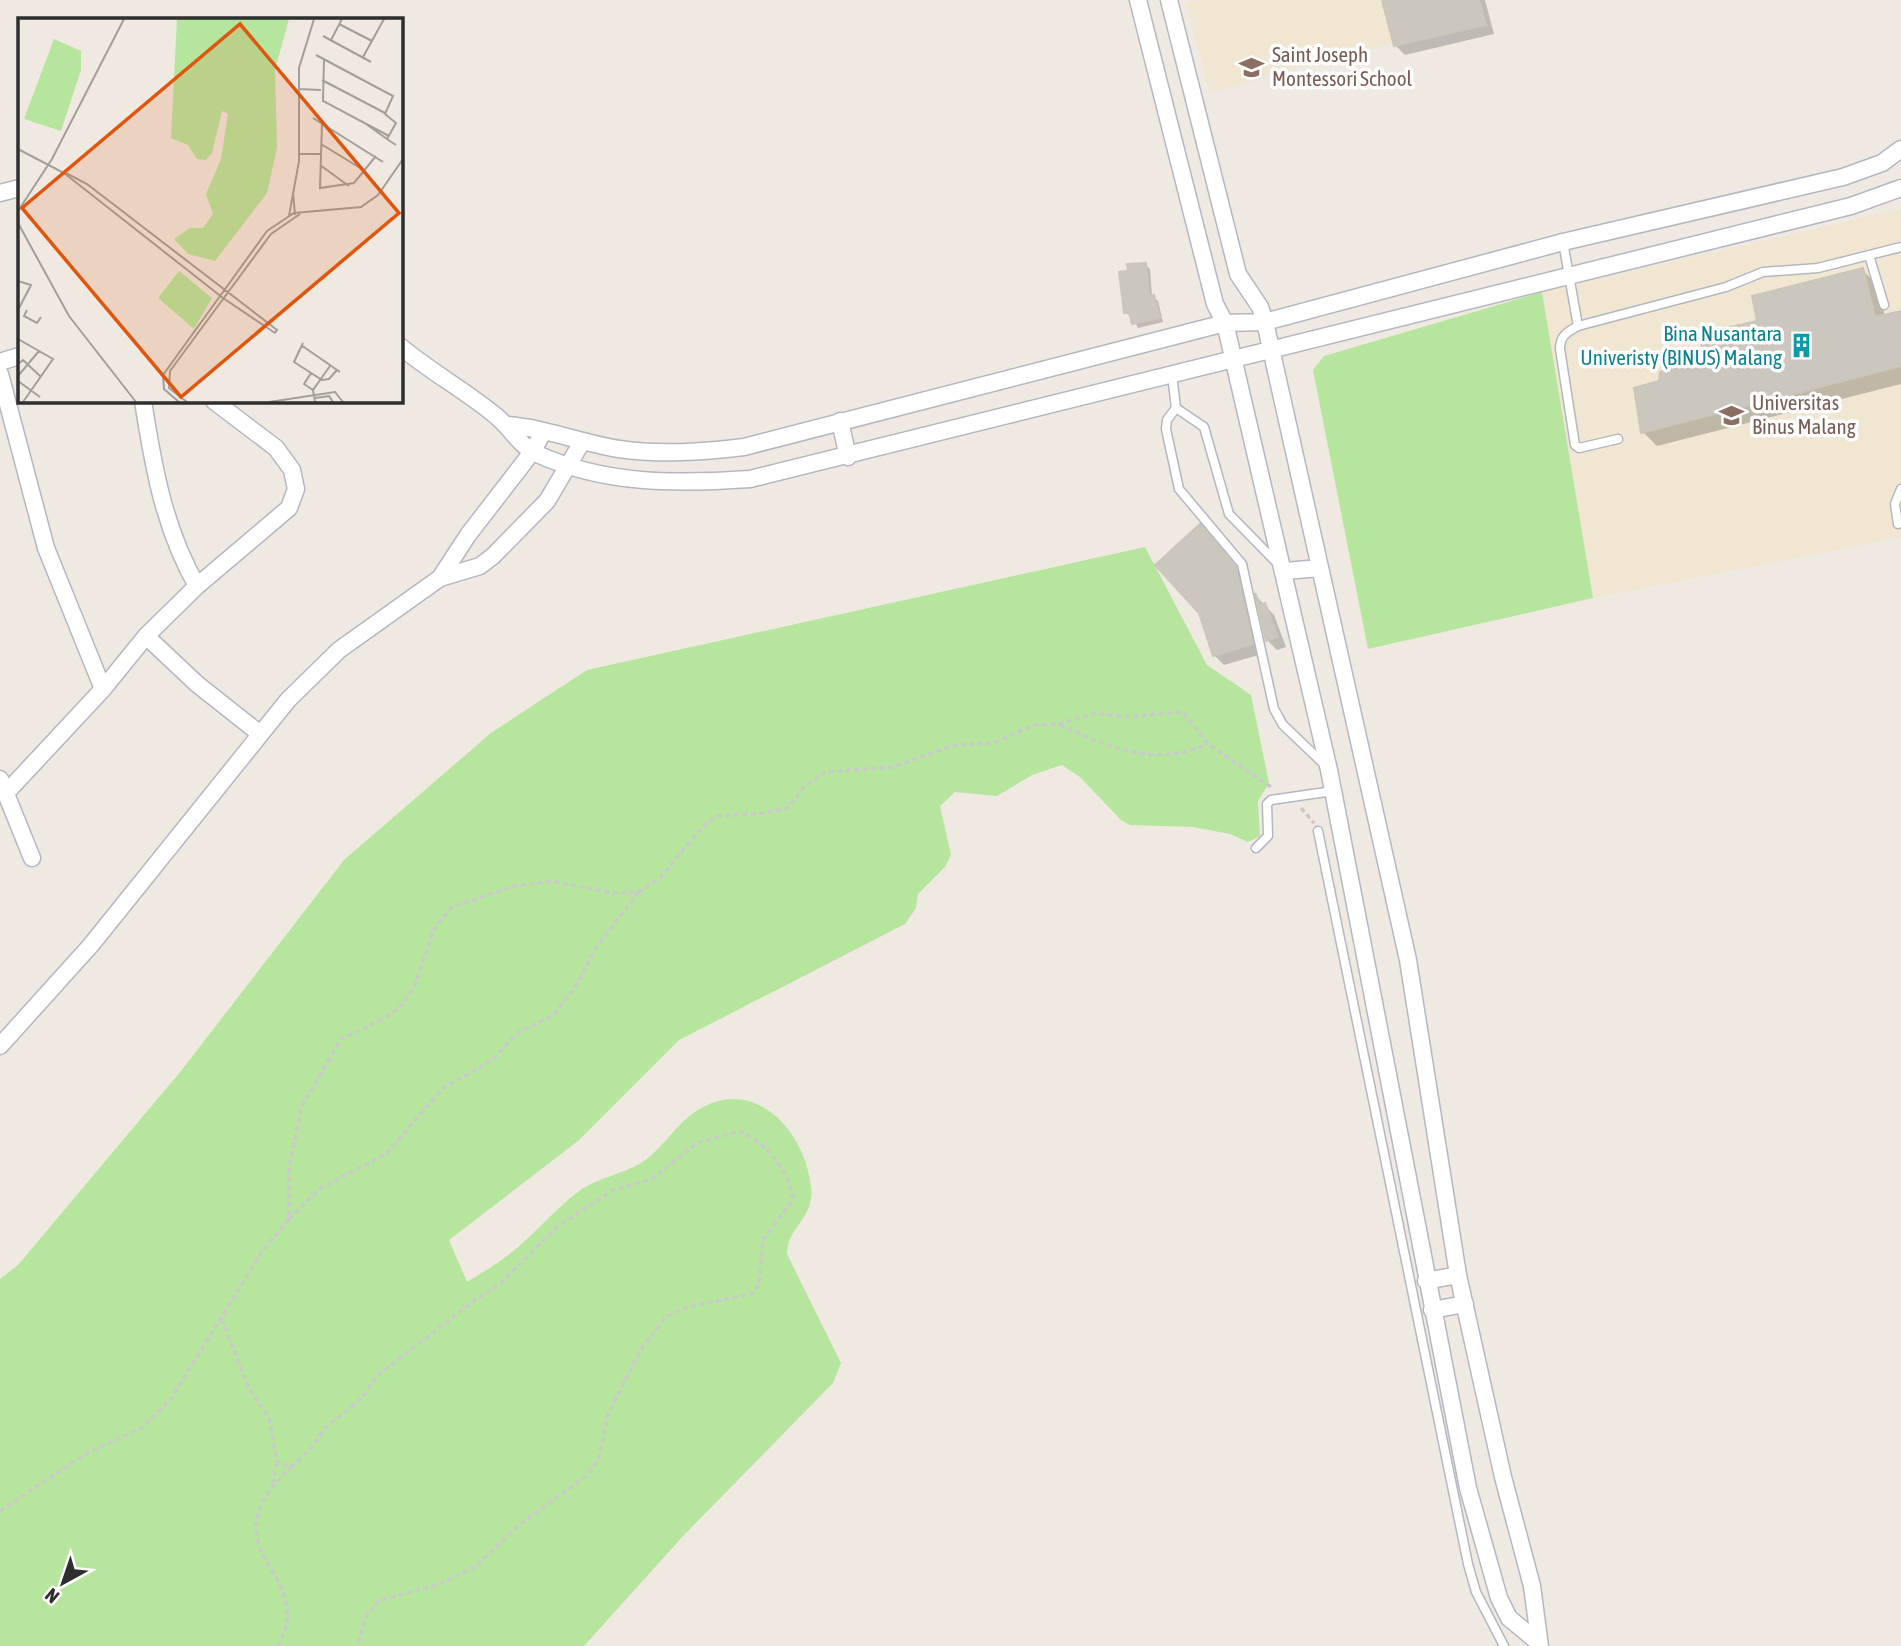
<svg xmlns="http://www.w3.org/2000/svg" width="1901" height="1646" viewBox="0 0 1901 1646" font-family="'Asap Condensed',sans-serif">
<style>
.education{fill:#f0e6d1}
.green{fill:#b6e59e}
.shadow{fill:#0003}
.building{fill:#cbc7bf;stroke:#cbc5ba;stroke-width:2}
.lines{fill:none;stroke-linecap:round;stroke-linejoin:round}
.lane-casing{stroke:#b4b7c1;stroke-width:11}
.street-casing{stroke:#b4b7c1;stroke-width:19}
.path{stroke:#c9c9c9;stroke-width:3.5;stroke-dasharray:5 3.5;stroke-linecap:butt}
.lane{stroke:#fff;stroke-width:8}
.street{stroke:#fff;stroke-width:16}
.labels{text-anchor:middle;stroke-width:7;stroke-linejoin:round;paint-order:stroke}
.education-label{font-size:21px;fill:#785e54;stroke:#fff;text-anchor:start}
.culture-label{font-size:21px;fill:#0d838f;stroke:#fff;text-anchor:end}
.inset-road{fill:none;stroke:#a29e99;stroke-width:2}
.view{fill:#df570e;fill-opacity:0.15;stroke:#df570e;stroke-width:3.5}
.inset-edge{fill:none;stroke:#2e2e2e;stroke-width:3.5}
</style>
<rect width="100%" height="100%" fill="#efe9e1"/>
<path class="education" d="M 1201,0 L 1382,0 L 1393,43 L 1210,92 L 1186,3 Z
M 1901,209 L 1901,537 L 1593,598 L 1542,292 Z"/>
<path class="green" d="M 1542,292 L 1593,598 L 1368,649 L 1313,370 L 1324,356 Z
M 1145,547 L 1207,665 L 1251,695 L 1269,783 L 1258,801 L 1260,836 L 1248,842 L 1230,834 L 1193,827 L 1130,825 L 1121,820 L 1080,777 L 1062,765 L 1032,775 L 997,796 L 955,792 L 940,806 L 951,855 L 945,867 L 918,894 L 916,908 L 905,924 L 679,1040 L 578,1141 L 449,1240 L 467,1282 C 480,1274 494,1266 507,1256 C 534,1236 555,1208 582,1189 C 600,1177 623,1174 641,1163 C 662,1150 674,1126 695,1112 C 752,1073 805,1129 811,1187 C 815,1218 787,1227 787,1254 L 841,1363 L 833,1383 L 684,1535 L 584,1646 L 0,1646 L 0,1279 L 18,1265 L 181,1071 L 344,860 L 491,733 L 587,670 Z"/>
<path class="shadow" d="M 1385,0 L 1485,0 L 1494,34 L 1405,55 L 1396,46 Z
M 1145,265 L 1150,269 L 1152,296 L 1158,301 L 1163,322 L 1138,328 L 1132,316 L 1125,313 L 1130,272 Z
M 1862,270 L 1877,284 L 1885,317 L 1901,313 L 1901,384 L 1657,446 L 1643,432 L 1660,383 L 1706,359 L 1759,323 Z
M 1209,536 L 1245,578 L 1262,654 L 1224,665 L 1214,655 Z
M 1258,598 L 1274,615 L 1286,647 L 1277,650 L 1267,640 Z"/>
<path class="building" d="M 1382,0 L 1479,0 L 1486,25 L 1394,46 Z
M 1146,263 L 1149,296 L 1154,295 L 1160,318 L 1132,324 L 1129,312 L 1124,313 L 1119,272 L 1128,271 L 1127,264 Z
M 1863,268 L 1875,317 L 1901,311 L 1901,366 L 1641,433 L 1634,388 L 1659,381 L 1660,372 L 1704,358 L 1700,334 L 1757,321 L 1752,296 Z
M 1200,524 L 1236,567 L 1253,644 L 1213,656 L 1199,613 L 1155,565 Z
M 1255,593 L 1260,605 L 1265,603 L 1278,637 L 1266,641 Z"/>
<g class="lines">
<defs>
<path id="lane" d="M 1563,242 L 1578,326 L 1726,287 L 1763,272 L 1818,268 L 1901,247
M 1869,255 L 1884,305
M 1578,326 C 1567,332 1560,336 1560,349 L 1575,445 L 1579,448 L 1618,439
M 1172,375 L 1176,408 L 1167,420 L 1166,429 L 1179,489 L 1242,564 L 1274,709 L 1283,725 L 1325,765
M 1176,408 L 1204,427 L 1229,514 L 1278,564
M 1898,524 L 1895,504 L 1901,489
M 1318,831 L 1468,1564 L 1476,1592 L 1504,1646
M 1256,848 L 1268,836 L 1267,804 L 1271,800 L 1333,791"/>
<path id="street" d="M 1138,0 L 1215,304 L 1225,323 L 1329,770 L 1468,1488 L 1499,1598 L 1509,1618 L 1539,1643
M 1169,0 L 1238,274 L 1260,307 L 1265,322 L 1408,960 L 1458,1275 L 1503,1477 L 1532,1586 L 1540,1646
M 0,193 L 19,188
M 401,347 C 431,372 466,391 496,416 C 510,427 520,446 535,453 C 604,485 677,484 750,479 L 1851,206 L 1901,188
M 0,362 L 19,356
M 0,374 L 46,548 L 103,689
M 143,401 C 153,465 164,529 197,586
M 840,421 L 848,457
M 507,425 C 546,428 581,443 619,449 C 661,455 702,452 744,447 L 1225,323 L 1265,322 L 1563,242 L 1843,177 L 1882,163 L 1901,149
M 1285,571 L 1320,568
M 440,578 L 468,535 L 532,452 L 544,431
M 146,636 L 197,684 L 259,733
M 0,779 L 32,858
M 6,793 L 103,689 L 146,636 L 197,586 L 289,508 L 296,489 L 292,470 L 276,448 L 214,401
M 0,1046 L 91,945 L 288,700 L 339,650 L 440,578 L 480,566 L 493,556 L 547,501 L 582,442
M 1426,1281 L 1458,1275
M 1432,1310 L 1465,1304"/>
</defs>
<use href="#lane" class="lane-casing"/>
<use href="#street" class="street-casing"/>
<path class="path" d="M 1060,725 C 1109,747 1155,768 1208,744
M 1301,808 L 1314,823
M 289,1219 L 319,1189 L 386,1154 L 443,1088 L 491,1061 L 519,1032 L 554,1015 L 578,983 L 595,949 L 639,892
M 222,1319 L 249,1389 L 269,1418 L 277,1462 L 291,1467 L 312,1448 L 325,1428 L 361,1399 L 377,1376 L 475,1300 L 500,1284 L 557,1227 L 613,1190 L 652,1179 L 697,1143 L 740,1131 C 765,1142 791,1173 793,1200 L 763,1240 L 759,1285 L 751,1294 L 684,1308 L 666,1317 L 640,1351 L 608,1414 L 599,1458 L 587,1476 L 520,1524 L 476,1566 L 442,1583 L 379,1601 L 367,1615 L 357,1646
M 272,1484 L 277,1462
M 0,1511 L 84,1455 L 143,1427 L 171,1399 L 261,1253 L 289,1219 L 289,1168 L 302,1106 L 341,1039 L 385,1018 L 402,1005 L 415,985 L 434,929 L 452,907 L 515,886 L 552,881 L 613,893 L 639,892 L 661,877 L 704,825 L 718,816 L 763,813 L 788,808 L 804,787 L 825,772 L 892,767 L 956,745 L 994,743 L 1033,725 L 1059,724 L 1095,713 L 1123,717 L 1183,712 L 1208,744 L 1271,787
M 278,1646 C 321,1572 200,1554 291,1467"/>
<use href="#lane" class="lane"/>
<use href="#street" class="street"/>
</g>
<defs>
<symbol id="school-bare" viewBox="-9 -9 18 18"><path d="M0-5L7-2L0 1L-7-2ZM-4 1L0 2.5L4 1V4Q0 6-4 4Z" fill="#8d6e63" stroke="#fff" stroke-width="2.5" paint-order="stroke"/></symbol>
<symbol id="building-bare" viewBox="-9 -9 18 18"><path d="M-4-6H4V6H1V3H-1V6H-4ZM-2.5-4.3h1.7v1.8h-1.7ZM.8-4.3h1.7v1.8H.8ZM-2.5-1h1.7V.8h-1.7ZM.8-1h1.7V.8H.8Z" fill="#0f9aa8" stroke="#fff" stroke-width="2.5" paint-order="stroke"/></symbol>
<symbol id="university-bare" viewBox="-9 -9 18 18"><path d="M0-5L7-2L0 1L-7-2ZM-4 1L0 2.5L4 1V4Q0 6-4 4Z" fill="#8d6e63" stroke="#fff" stroke-width="2.5" paint-order="stroke"/></symbol>
</defs>
<g fill-rule="evenodd">
<use href="#school-bare" x="1234" y="50" width="35" height="35"/>
<use href="#building-bare" x="1784" y="328" width="35" height="35"/>
<use href="#university-bare" x="1714" y="398" width="35" height="35"/>
</g>
<g class="labels">
<g class="education-label">
<text x="1272" y="62">Saint Joseph<tspan x="1272" dy="24">Montessori School</tspan></text>
<text x="1752" y="410">Universitas<tspan x="1752" dy="24">Binus Malang</tspan></text>
</g>
<g class="culture-label">
<text x="1782" y="341">Bina Nusantara<tspan x="1782" dy="24">Univeristy (BINUS) Malang</tspan></text>
</g>
</g>
<g transform="translate(18 18)">
<rect width="385" height="385" fill="#efe9e1"/>
<path d="M 159,1 L 271,1 L 257,52 L 259,130 L 249,175 L 197,243 L 170,236 L 156,221 L 172,210 L 185,210 L 195,196 L 188,176 L 203,141 L 210,96 L 204,93 L 194,135 L 188,142 L 179,141 L 170,127 L 153,120 ZM 36,21 L 63,33 L 63,52 L 43,113 L 6,101 ZM 161,253 L 194,280 L 176,311 L 140,280 Z" fill="#b6e59e"/>
<path class="inset-road" d="M 321,6 L 354,23M 305,18 L 353,44M 313,22 L 324,1M 298,37 L 375,78 L 367,96 L 378,105 L 369,121 L 378,127M 345,39 L 366,1M 306,41 L 305,83 L 371,118M 304,62 L 367,95M 280,71 L 303,72M 295,100 L 365,144M 304,105 L 302,170 L 336,165 L 358,138M 348,106 L 369,121M 303,126 L 347,153M 0,131 L 46,155 L 205,280 L 257,315M 281,136 L 303,136M 302,147 L 331,168M 48,155 L 69,166 L 259,312 L 257,315M 275,174 L 277,197M 0,193 L 34,141 L 106,1M 271,198 L 281,143 L 281,50 L 296,1M 0,205 L 51,298 L 118,384M 0,263 L 13,267 L 0,292M 9,292 L 6,298 L 19,305 L 23,299M 0,321 L 35,341 L 5,384M 285,325 L 276,344 L 304,362 L 311,361 L 319,352M 283,327 L 322,354M 0,346 L 5,342 L 22,358M 293,355 L 286,366 L 295,372M 0,358 L 21,333M 0,363 L 22,379M 297,380 L 311,378 L 315,384M 161,384 L 146,371 L 145,357 L 249,213 L 276,195 L 343,189 L 360,177 L 385,141M 169,384 L 151,370 L 152,353 L 253,216 L 282,196M 251,384 L 317,374 L 325,384M 297,384 L 295,372 L 312,348"/>
<path class="view" d="M 222,6 L 381,195 L 163,379 L 4,190 Z"/>
<rect width="385" height="385" class="inset-edge"/>
</g>
<g transform="translate(63 1583) rotate(220)" stroke="#ffffff" stroke-width="5" paint-order="stroke">
<path d="M0-5L12 26L0 18L-12 26Z" fill="#2e2e2e"/>
<text y="-10" font-size="19" font-weight="bold" text-anchor="middle" fill="#2e2e2e">N</text>
</g>
</svg>
